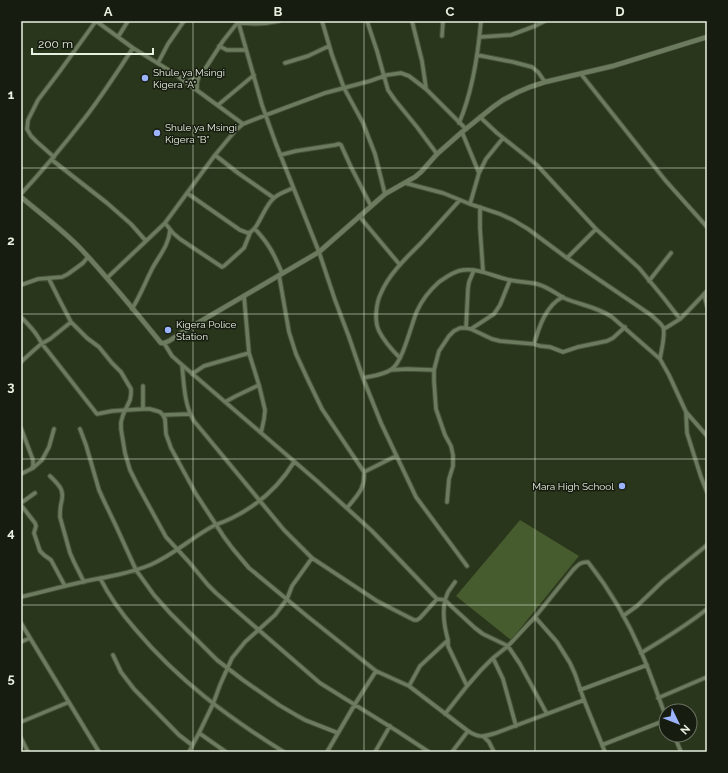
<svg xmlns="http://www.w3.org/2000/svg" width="728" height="773" viewBox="0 0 728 773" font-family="Raleway,sans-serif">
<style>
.grass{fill:#465b2e}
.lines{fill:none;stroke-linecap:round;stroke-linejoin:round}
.minor-casing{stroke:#455039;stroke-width:5.5}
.tertiary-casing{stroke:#455039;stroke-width:6}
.minor{stroke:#6c7b5d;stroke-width:3.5}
.tertiary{stroke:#6c7b5d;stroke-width:4.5}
.grid{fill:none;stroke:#e8f0e0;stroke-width:1;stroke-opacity:0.55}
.poi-dot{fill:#9cb4fd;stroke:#161c10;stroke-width:1.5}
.labels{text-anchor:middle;stroke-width:3;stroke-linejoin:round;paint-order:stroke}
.poi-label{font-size:10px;fill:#e8f0e0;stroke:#161c10;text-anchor:start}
.neatline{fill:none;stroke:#e8f0e0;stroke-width:1.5}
.grid-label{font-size:13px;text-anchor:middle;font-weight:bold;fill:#e8f0e0}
</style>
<rect width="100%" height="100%" fill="#2a361b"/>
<path class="grass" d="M 520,520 L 579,556 L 511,640 L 456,596 Z"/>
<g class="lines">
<defs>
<path id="minor" d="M 96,21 L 133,48 L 172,72 L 243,124 L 266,115 L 325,93 L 370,81 L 387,75 L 401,73 L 409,76 L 426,89 L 466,129
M 238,21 L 262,105 L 276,144 L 319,252 L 335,300 L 349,337 L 363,378 L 381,423 L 416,497 L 467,566
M 322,21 L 332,55 L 344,88 L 363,123 L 375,154 L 385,194
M 367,21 L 377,51 L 384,76 L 388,90 L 395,100 L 417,127 L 437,154
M 412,21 L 422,61 L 426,88
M 442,36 L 443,21
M 118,37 L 128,21
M 480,37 L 511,35 L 535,26 L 545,21
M 219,46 L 227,50 L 246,50
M 477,55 L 513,62 L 532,67 L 538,72 L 545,82
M 158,63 L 168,44 L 184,21
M 285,63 L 308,56 L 329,46
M 581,74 L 665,180 L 707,227
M 186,82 L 199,75
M 197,89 L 197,83 L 199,76 L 205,69 L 223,41 L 238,22 C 252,25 265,24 279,21
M 218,105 L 254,75
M 480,117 L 497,133 L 537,165 L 596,229 L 628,258 L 639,268 L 663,297 L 680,319
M 459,123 C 473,91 478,55 481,21
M 462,132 L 479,173
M 215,155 L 238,173 L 274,198
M 280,155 L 296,151 L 335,145 L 339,144 L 341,145 L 351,167 L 371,206
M 54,157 L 37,142 L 31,136 L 27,129 L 28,120 L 38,100 L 60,71 L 96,21
M 52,160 L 107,203 L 131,224 L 146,241
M 405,183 L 443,193 L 470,204 L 500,214 L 513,220 L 528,229 L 567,258 L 651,315 C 655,319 660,322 663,327 C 666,334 661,351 660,359 L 669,375 L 686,412 L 707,436
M 187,193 L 240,230 L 248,233 C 259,230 263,207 274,198 C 279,193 287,191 293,188
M 21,194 C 43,170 64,145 84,119 C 102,96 117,72 133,48
M 470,204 L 479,173 L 486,159 L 503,138
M 480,207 L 480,228 L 483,271
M 359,216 L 400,265
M 165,223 L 173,233 L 180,239 L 222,267 L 224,266 L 244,248 L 250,233
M 255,229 C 269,244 274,254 282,273
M 567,258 L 596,229
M 279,275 L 289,332 L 296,354 L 308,380 L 322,409 L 364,472 C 365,490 357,495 347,508
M 107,278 L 165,223 L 215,155 L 235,131 L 243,124
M 49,279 L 59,299 L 71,322 L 87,338 L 99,347 L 112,363 L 121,372 L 131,389 L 131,394 L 130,400 L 123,415 L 121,422 L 121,429 L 125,453 L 130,470 L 138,486 L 166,537 L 189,562 L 208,585 L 216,593 L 320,683 L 397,731 L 429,752
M 649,281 L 671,253
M 21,285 L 38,279 L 62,277 L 68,274 L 83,263 L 88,257
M 704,294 L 707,306
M 244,296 L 249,353 L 259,385 L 265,410 L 264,419 L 261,433
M 132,309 C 140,296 145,283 152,269 C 159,256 169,245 170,230
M 21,317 C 27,323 34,330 38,337 C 41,342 43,346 47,350 L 97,414 L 112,411 L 143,409 L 150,409 L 157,411 L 160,412 L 163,415 L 165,419 L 166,434 L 171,448 L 196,494 L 224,537 L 233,549 L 249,568 L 307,616 L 376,671 L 409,686 L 468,731 C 479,738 483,737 496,733 L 584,700
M 466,328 L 468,288 L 469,282 L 474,270
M 471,329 L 494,314 L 500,305 L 510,280
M 664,329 L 680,319 L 688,311 L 707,291
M 164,343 L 172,356 L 181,364 L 317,481 L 372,531 L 437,599 L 445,600 C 442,614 444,626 448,640 L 420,666 L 409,686
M 534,344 C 539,327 546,305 563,297
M 400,358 C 392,350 384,341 379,331 C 374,321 376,303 381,293 C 389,274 406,258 421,243 C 434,229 447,214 460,200
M 21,362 L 33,351 L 41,344 L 50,339 L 71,322
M 182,365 C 184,383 184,405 194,421 L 284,530 L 312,558 L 377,601 L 414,620 L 417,620 L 420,618 L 437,599
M 391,370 L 407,369 L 434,370
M 192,374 L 204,366 L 249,353
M 363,378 C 372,376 384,375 392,369 C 403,361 411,325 417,311 C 422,300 430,290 439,282 C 446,277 454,271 463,270 C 480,268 494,277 510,280 C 519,282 529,282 537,284 C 548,287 555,293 564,298 C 580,305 598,307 612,317 L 660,359
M 225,402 L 236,396 L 259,385
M 143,409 L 143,386
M 686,412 L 687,433 L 701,477 L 707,492
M 163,415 L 190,414
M 21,428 L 33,460 L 33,466 L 31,469 L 21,474
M 80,429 L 86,445 L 99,490 L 104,501 L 116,526 L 136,570 L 154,595 L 170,613 L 217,660 L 243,680 L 279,705 L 296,715 L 305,720 L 338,733
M 33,468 L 42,460 L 49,447 L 54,429
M 364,472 L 396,456
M 50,476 C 60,486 65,490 61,504 C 60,509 60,513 60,517 L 70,553 L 74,562 L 84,582
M 447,502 L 449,479 L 453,466 L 453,455 L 451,446 L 445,435 L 436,409 L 434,381 L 434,370 L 439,351 L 449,336 L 454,331 L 460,328 L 466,328 L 471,329 L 492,339 L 500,341 L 534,344 L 540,346 L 550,347 L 563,352 L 578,347 L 607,341 L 613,338 L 625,327
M 21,503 L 35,493
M 21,505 L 35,523 L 36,526 L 34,533 L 40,551 L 44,555 L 51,560 L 65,586
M 100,578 C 110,598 122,614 136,630 C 178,680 229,718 284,752
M 455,582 L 448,592 L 445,600 L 450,605 L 475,628 L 483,634 L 508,646 L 520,664 L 547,714
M 21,597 C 42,592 64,586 86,581 C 108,577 130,573 150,565 C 174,555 192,537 215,525 C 221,523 226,521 232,518 C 258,505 279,487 294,462
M 623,616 L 637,606 L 663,581 L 707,545
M 535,617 L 557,642 L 570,663 L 575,674 L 584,700 L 605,752
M 21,623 L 99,752
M 448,640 L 448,646 L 467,686
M 21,642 L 30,638
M 641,653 C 664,639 686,626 707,609
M 113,655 L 121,672 L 134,689 L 179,735 L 192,745
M 493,658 L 503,679 L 516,726
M 580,690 L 647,665
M 658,698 L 707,677
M 445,714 L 467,686 L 481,670 L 493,658 L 508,646 L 535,617 L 573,570 C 578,565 580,562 588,562 C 610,590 628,621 642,654 C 651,675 658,696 666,717
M 21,722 L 69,702
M 199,733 L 226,752
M 674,735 L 681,752
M 484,737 L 489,742 L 494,752
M 21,738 L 28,752
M 602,745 L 666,720
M 189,752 L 199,733 L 213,704 L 220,685 L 232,658 L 245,642 L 275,615 L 287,599 L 292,586 L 312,558
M 327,752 L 355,704 L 376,671
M 375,752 L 390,726
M 452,752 L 468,731"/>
<path id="tertiary" d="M 21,197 C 41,214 63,230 81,249 C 109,279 135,311 161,343 L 164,343 L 169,341 L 184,331 L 319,252 L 385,194 L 415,177 L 421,172 L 437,154 L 462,132 L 493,107 L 503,100 L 518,92 L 530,87 L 545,82 L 613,66 L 707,37"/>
</defs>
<use href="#minor" class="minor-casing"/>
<use href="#tertiary" class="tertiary-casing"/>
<use href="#minor" class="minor"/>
<use href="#tertiary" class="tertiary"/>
</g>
<path class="grid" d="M 193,21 L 193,752M 364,21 L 364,752M 535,21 L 535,752M 21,168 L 707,168M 21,314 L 707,314M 21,459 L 707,459M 21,605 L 707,605"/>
<g class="poi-dot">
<circle cx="145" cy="78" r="4"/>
<circle cx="157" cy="133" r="4"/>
<circle cx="168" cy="330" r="4"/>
<circle cx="622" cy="486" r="4"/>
</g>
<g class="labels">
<g class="poi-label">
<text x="153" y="76">Shule ya Msingi<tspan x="153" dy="12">Kigera "A"</tspan></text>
<text x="165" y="131">Shule ya Msingi<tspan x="165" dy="12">Kigera "B"</tspan></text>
<text x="176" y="328">Kigera Police<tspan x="176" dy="12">Station</tspan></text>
<text x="614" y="490" text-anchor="end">Mara High School</text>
</g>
</g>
<rect width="728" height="773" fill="none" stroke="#161c10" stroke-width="44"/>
<g transform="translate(678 723) rotate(133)"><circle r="19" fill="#161c10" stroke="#6a7163"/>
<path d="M0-3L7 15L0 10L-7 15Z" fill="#9cb4fd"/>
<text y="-6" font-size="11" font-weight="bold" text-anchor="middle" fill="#e8f0e0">N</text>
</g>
<path d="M32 48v6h121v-6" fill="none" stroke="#e8f0e0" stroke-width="2"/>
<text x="38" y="48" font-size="12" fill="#e8f0e0" stroke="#161c10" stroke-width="3" paint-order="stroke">200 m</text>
<rect x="22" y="22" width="684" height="729" class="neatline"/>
<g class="grid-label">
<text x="108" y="16">A</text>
<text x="278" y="16">B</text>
<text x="450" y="16">C</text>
<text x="620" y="16">D</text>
<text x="11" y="99">1</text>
<text x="11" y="245">2</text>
<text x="11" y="391">3</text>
<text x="11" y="537">4</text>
<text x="11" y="683">5</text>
</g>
</svg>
